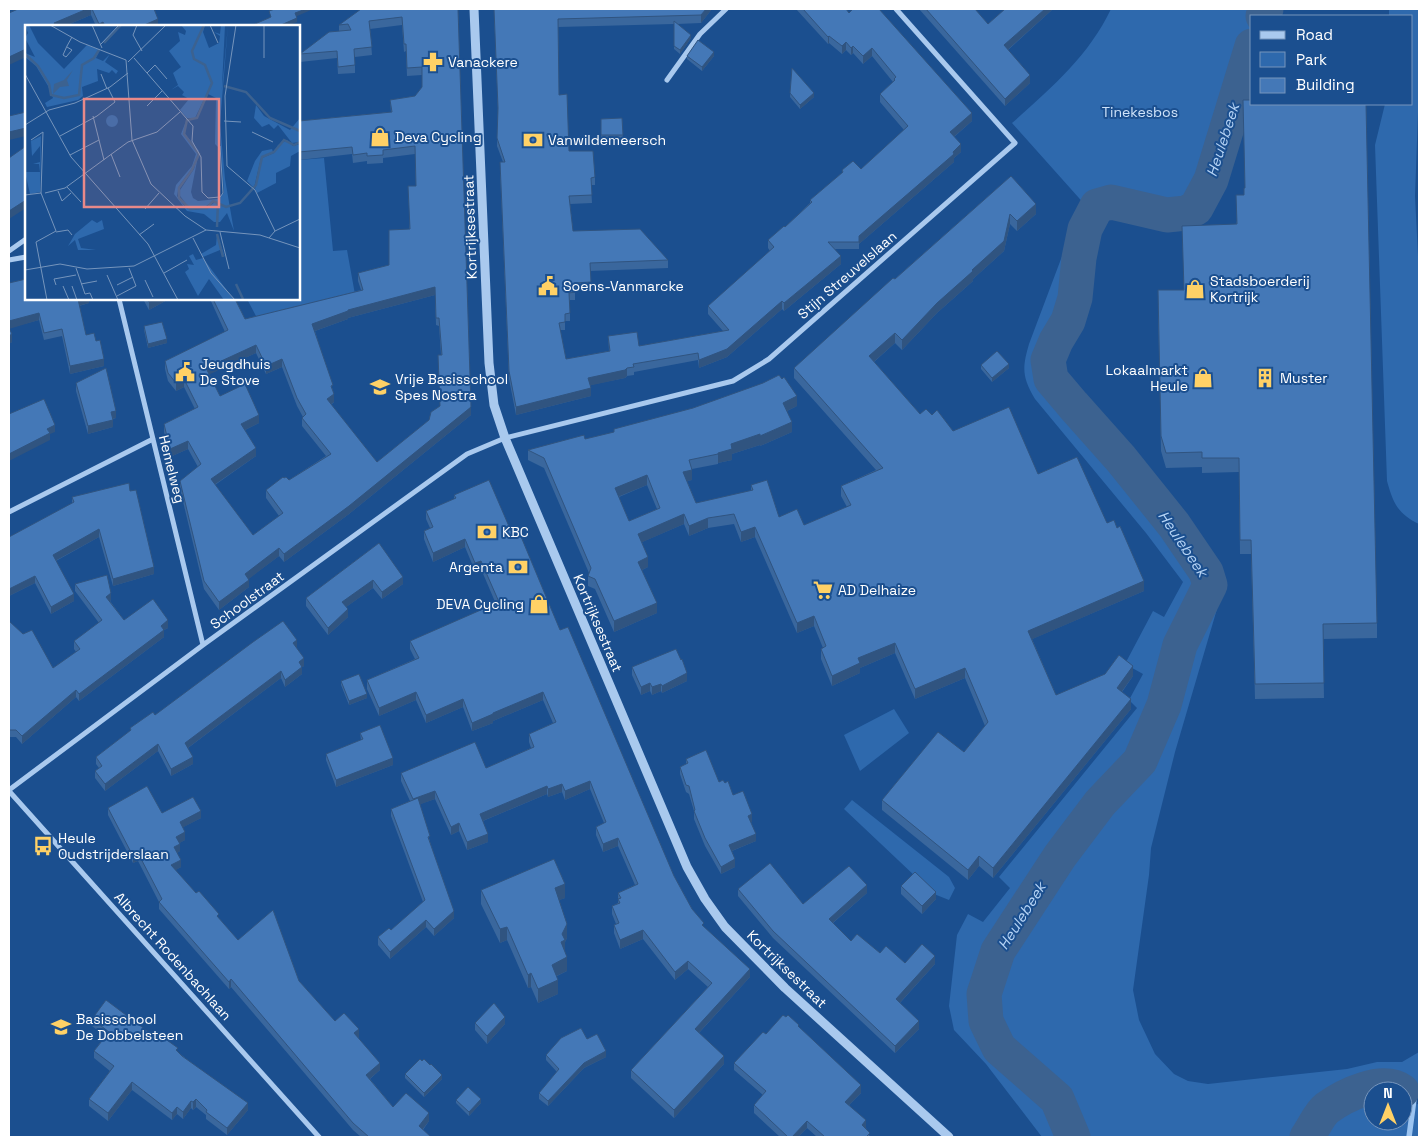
<svg xmlns="http://www.w3.org/2000/svg" width="1428" height="1146" viewBox="0 0 1428 1146" font-family="'Space Grotesk',sans-serif">
<style>
.green{fill:#2e69ad}
.lines{fill:none;stroke-linecap:round;stroke-linejoin:round}
.stream{stroke:#9cc4f0;stroke-width:5.5}
.river{stroke:#3c6290;stroke-width:35}
.minor{stroke:#a9c9ee;stroke-width:5}
.tertiary{stroke:#a9c9ee;stroke-width:9}
.wall{fill:#3a679d;fill-rule:evenodd}
.shaded-wall{fill:#305480}
.building{fill:#4478b7;stroke:#305480;fill-rule:evenodd}
.labels{text-anchor:middle;stroke-width:4;stroke-linejoin:round;paint-order:stroke}
.poi-label{font-size:14px;fill:#fff;stroke:#1b4f8f;text-anchor:start}
.park-label{font-size:14px;fill:#cfe3fa;stroke:#1b4f8f}
.street-label{font-size:14px;fill:#fff;stroke:#1b4f8f}
.water-label{font-size:15px;font-style:italic;fill:#b5d3f5;stroke:#1b4f8f}
.inset-river{fill:none;stroke:#3c6290;stroke-width:2.5}
.inset-road{fill:none;stroke:#7695bc;stroke-width:1}
.view{fill:#e88989;fill-opacity:0.15;stroke:#e88989;stroke-width:2.5}
.inset-edge{fill:none;stroke:#fff;stroke-width:2.5}
</style>
<rect width="100%" height="100%" fill="#1b4f8f"/>
<path class="green" d="M 1111,9 L 1259,9 L 1256,16 L 1252,16 L 1252,27 L 1205,173 C 1197,191 1195,200 1176,207 L 1102,191 L 1095,194 L 1087,207 L 1012,123 C 1051,88 1088,57 1111,9 Z
M 1389,9 L 1419,9 L 1419,85 L 1415,196 L 1419,276 L 1419,524 C 1398,514 1393,503 1387,481 L 1375,145 L 1385,104 L 1412,104 L 1412,16 L 1389,16 Z
M 324,158 L 333,251 L 347,250 L 356,300 L 257,318 L 247,299 L 299,299 L 299,160 Z
M 1076,240 L 1090,244 L 1094,261 L 1089,308 L 1063,360 L 1065,373 L 1081,396 L 1105,424 L 1127,457 L 1210,551 L 1189,567 L 1202,583 L 1199,595 L 1172,653 L 1161,681 L 1148,729 L 1088,803 L 1007,924 L 988,963 L 981,989 L 977,1013 L 979,1027 L 991,1049 L 1047,1096 L 1065,1137 L 1042,1137 L 986,1064 L 954,1030 L 949,1006 L 957,935 L 968,914 L 983,922 L 1010,888 L 999,877 L 1137,708 L 1129,700 L 1143,674 L 1125,664 L 1153,611 L 1164,617 L 1183,582 L 1146,533 L 1035,399 C 1022,377 1022,368 1029,344 L 1067,243 Z
M 1207,603 L 1217,609 L 1175,752 L 1151,848 L 1149,875 L 1133,990 L 1139,1020 L 1155,1054 L 1174,1074 L 1188,1081 L 1208,1084 L 1347,1069 L 1377,1062 L 1402,1062 L 1419,1052 L 1419,1089 C 1390,1076 1348,1079 1324,1102 C 1313,1111 1307,1125 1300,1137 L 1080,1137 L 1062,1098 L 1018,1061 L 995,1036 L 990,1019 L 990,1003 L 996,968 L 1024,918 L 1041,897 L 1071,852 L 1158,746 L 1183,657 Z
M 894,709 L 909,733 L 860,771 L 844,735 Z
M 852,800 L 949,877 L 955,888 L 949,900 L 934,894 L 844,809 Z
M 1373,1093 L 1373,1121 L 1403,1121 L 1403,1096 L 1419,1105 L 1419,1137 L 1318,1137 C 1332,1114 1345,1098 1373,1093 Z"/>
<g class="lines">
<path class="stream" d="M 1409,1137 L 1414,1099"/>
<path class="river" d="M 1263,16 L 1266,9
M 1073,1137 L 1057,1099 L 999,1048 L 986,1021 L 984,994 L 998,951 L 1060,856 L 1100,803 L 1140,761 L 1164,705 L 1180,645 L 1210,585 L 1206,572 L 1174,525 L 1121,459 L 1073,405 L 1051,379 L 1048,360 L 1056,341 L 1068,321 L 1075,298 L 1079,258 L 1085,229 L 1097,206 L 1111,202 L 1167,215 L 1186,213 L 1196,208 L 1211,180 L 1252,46
M 1307,1137 C 1313,1129 1319,1114 1327,1108 C 1345,1095 1382,1077 1402,1091"/>
<path class="minor" d="M 667,80 L 700,34 L 726,9
M 9,251 L 26,239
M 9,260 L 26,257
M 119,299 L 203,645
M 9,512 L 153,439
M 9,790 L 203,645 L 467,454 L 505,438 L 733,381 L 769,359 L 1015,143 L 896,9
M 9,791 L 319,1137"/>
<path class="tertiary" d="M 474,9 L 489,363 L 494,405 L 505,438 L 687,867 L 705,899 L 725,927 L 785,988 L 949,1137"/>
</g>
<path class="wall" d="M 18,9 L 157,9 L 155,10 L 158,26 L 96,26 L 91,15 L 65,26 L 26,26 Z
M 458,9 L 471,415 L 349,514 L 284,562 L 279,556 L 248,579 L 249,587 L 219,610 L 204,589 L 180,489 L 180,481 L 198,467 L 188,449 L 170,457 L 164,432 L 164,424 L 195,409 L 184,387 L 176,391 L 168,381 L 165,369 L 165,361 L 225,332 L 210,299 L 235,299 L 245,319 L 361,290 L 358,281 L 358,273 L 389,265 L 409,229 L 416,186 L 415,154 L 383,158 L 383,163 L 367,164 L 367,161 L 353,163 L 352,154 L 299,160 L 299,121 L 391,112 L 390,100 L 415,96 L 422,88 L 422,75 L 407,76 L 406,51 L 404,52 L 402,25 L 370,29 L 372,55 L 355,57 L 355,73 L 338,74 L 337,58 L 300,62 L 300,54 L 339,32 L 339,25 ZM 435,295 L 436,325 L 439,326 L 441,355 L 440,406 L 429,420 L 377,462 L 331,405 L 334,402 L 333,391 L 315,331 L 348,319 L 348,318 ZM 256,353 L 266,374 L 282,367 L 297,406 L 303,417 L 302,418 L 302,426 L 326,456 L 289,480 L 284,478 L 266,490 L 266,498 L 279,516 L 253,535 L 215,485 L 256,456 L 245,430 L 259,423 L 220,396 L 209,374 Z
M 494,9 L 712,9 L 701,23 L 677,24 L 691,38 L 680,54 L 674,49 L 674,24 L 558,27 L 559,95 L 569,151 L 595,177 L 595,185 L 591,185 L 592,203 L 570,204 L 573,231 L 668,260 L 668,268 L 590,271 L 591,290 L 575,291 L 575,300 L 570,300 L 570,321 L 565,321 L 565,330 L 560,330 L 566,359 L 609,351 L 608,336 L 639,346 L 723,331 L 708,314 L 708,306 L 770,251 L 768,248 L 768,240 L 785,227 L 810,203 L 810,200 L 842,173 L 842,170 L 861,169 L 904,130 L 880,102 L 880,94 L 893,82 L 872,56 L 863,64 L 853,53 L 851,55 L 846,50 L 842,54 L 829,43 L 828,44 L 796,9 L 846,9 L 849,13 L 972,121 L 954,137 L 961,152 L 954,158 L 954,162 L 859,244 L 859,249 L 835,249 L 841,264 L 784,311 L 782,309 L 727,357 L 699,368 L 698,360 L 634,372 L 634,375 L 627,376 L 625,378 L 590,385 L 591,396 L 516,415 L 509,379 L 500,170 L 503,162 L 497,146 L 498,113 Z
M 919,9 L 975,9 L 988,24 L 1005,9 L 1053,9 L 1008,50 L 1030,83 L 1005,106 Z
M 687,56 L 714,56 L 702,71 L 687,59 Z
M 792,68 L 814,97 L 800,109 L 790,97 Z
M 622,118 L 623,139 L 601,139 L 601,119 Z
M 1011,176 L 1036,214 L 1017,231 L 1010,224 L 1004,251 L 973,279 L 973,281 L 937,313 L 902,350 L 895,343 L 874,362 L 920,414 L 932,415 L 953,431 L 1038,474 L 1107,523 L 1144,591 L 1032,639 L 1056,695 L 1133,676 L 1122,692 L 1131,709 L 993,878 L 979,866 L 968,880 L 882,810 L 882,800 L 964,752 L 985,726 L 965,678 L 915,699 L 895,653 L 860,668 L 860,673 L 832,686 L 821,659 L 821,649 L 823,648 L 814,626 L 797,633 L 755,537 L 741,542 L 734,524 L 708,528 L 689,536 L 684,524 L 642,542 L 648,567 L 642,570 L 657,613 L 614,632 L 595,589 L 588,586 L 588,576 L 589,573 L 544,468 L 528,460 L 528,450 L 585,439 L 797,406 L 787,411 L 792,432 L 760,446 L 760,445 L 732,454 L 732,460 L 718,463 L 718,464 L 692,469 L 692,480 L 687,481 L 696,503 L 751,491 L 751,485 L 779,517 L 804,525 L 847,507 L 841,496 L 841,486 L 876,470 L 794,378 L 794,368 ZM 647,485 L 657,509 L 629,521 L 619,497 Z
M 1244,188 L 1245,188 L 1377,623 L 1377,638 L 1323,639 L 1324,698 L 1255,699 L 1251,554 L 1240,554 L 1239,472 L 1202,473 L 1202,467 L 1166,468 L 1161,451 L 1158,305 L 1183,290 L 1236,224 L 1244,195 Z
M 9,283 L 89,299 L 89,303 L 79,306 L 86,335 L 104,366 L 70,374 L 62,336 L 44,340 L 39,320 L 9,328 L 12,342 L 9,344 Z
M 143,299 L 169,299 L 149,310 Z
M 144,326 L 167,343 L 148,348 L 144,330 Z
M 981,365 L 1009,368 L 992,382 L 981,369 Z
M 76,383 L 116,418 L 113,419 L 113,427 L 88,434 L 76,391 Z
M 130,491 L 154,574 L 113,586 L 99,537 L 56,561 L 74,601 L 51,614 L 35,583 L 9,596 L 9,537 L 72,504 L 72,497 Z
M 454,495 L 511,531 L 560,630 L 674,876 L 692,909 L 704,927 L 750,977 L 699,1033 L 724,1064 L 674,1118 L 631,1078 L 631,1070 L 708,987 L 688,969 L 675,980 L 643,939 L 620,949 L 614,933 L 614,925 L 616,924 L 612,914 L 612,906 L 618,903 L 618,893 L 635,885 L 618,846 L 603,852 L 596,835 L 596,827 L 604,823 L 590,789 L 565,800 L 562,792 L 548,797 L 547,794 L 483,821 L 488,842 L 467,850 L 459,831 L 451,835 L 435,799 L 420,804 L 430,842 L 454,918 L 434,936 L 426,927 L 390,959 L 378,945 L 378,937 L 391,930 L 423,902 L 391,816 L 391,809 L 410,801 L 401,781 L 401,773 L 486,768 L 531,748 L 529,742 L 529,734 L 553,723 L 543,700 L 493,721 L 493,723 L 472,731 L 463,707 L 426,723 L 416,700 L 379,716 L 367,689 L 367,680 L 415,659 L 410,649 L 410,641 L 496,604 L 481,569 L 475,571 L 465,547 L 433,562 L 424,539 L 424,531 L 430,528 L 426,519 L 426,511 L 454,499 Z
M 379,543 L 403,584 L 382,599 L 373,588 L 346,607 L 348,617 L 328,635 L 306,606 L 306,598 Z
M 75,584 L 111,600 L 110,601 L 124,620 L 168,628 L 164,630 L 164,637 L 79,701 L 76,697 L 22,744 L 16,737 L 10,737 L 9,736 L 9,621 L 53,668 L 76,652 L 74,649 L 74,641 L 99,623 L 75,591 Z
M 297,647 L 296,648 L 304,666 L 302,667 L 302,674 L 285,687 L 281,678 L 188,748 L 193,764 L 171,776 L 158,751 L 105,791 L 95,778 L 95,771 L 99,768 L 96,764 L 96,757 L 130,731 L 130,728 L 155,715 Z
M 632,667 L 687,681 L 662,693 L 661,691 L 652,695 L 650,691 L 641,695 L 632,675 Z
M 341,681 L 367,698 L 349,705 L 341,685 Z
M 360,733 L 393,765 L 336,787 L 326,760 L 326,754 L 361,740 Z
M 686,759 L 719,782 L 725,783 L 752,822 L 751,822 L 756,841 L 732,851 L 735,867 L 721,874 L 705,846 L 694,819 L 694,811 L 689,794 L 686,792 L 680,774 L 680,767 L 686,764 Z
M 108,808 L 201,818 L 183,827 L 185,840 L 179,843 L 180,851 L 177,853 L 181,867 L 175,870 L 238,940 L 299,981 L 335,1021 L 359,1037 L 358,1038 L 380,1070 L 370,1079 L 393,1107 L 429,1121 L 423,1130 L 431,1137 L 361,1137 L 353,1130 L 231,987 L 229,989 L 159,909 L 159,902 L 138,861 L 133,863 L 108,815 Z
M 901,886 L 936,899 L 922,914 L 901,894 Z
M 738,889 L 803,904 L 867,893 L 833,923 L 851,941 L 880,953 L 905,963 L 935,964 L 900,1003 L 919,1029 L 895,1053 L 773,938 L 738,896 Z
M 481,890 L 565,898 L 559,900 L 567,938 L 565,942 L 565,952 L 567,971 L 557,976 L 558,994 L 538,1003 L 531,987 L 528,988 L 507,940 L 500,943 L 481,904 Z
M 92,1019 L 162,1042 L 178,1052 L 248,1110 L 227,1135 L 206,1119 L 206,1115 L 196,1107 L 193,1110 L 191,1108 L 183,1119 L 177,1114 L 172,1120 L 132,1090 L 108,1121 L 89,1106 L 89,1099 L 110,1071 L 94,1058 L 94,1051 L 105,1036 L 92,1026 Z
M 475,1023 L 505,1024 L 487,1044 L 475,1030 Z
M 799,1028 L 861,1093 L 849,1105 L 866,1128 L 870,1137 L 817,1137 L 807,1128 L 798,1137 L 780,1137 L 754,1113 L 754,1105 L 763,1095 L 734,1070 L 734,1063 L 766,1034 Z
M 587,1039 L 606,1057 L 584,1068 L 548,1106 L 539,1099 L 539,1093 L 557,1072 L 546,1060 L 546,1055 Z
M 405,1074 L 442,1079 L 424,1097 L 405,1078 Z
M 456,1100 L 481,1103 L 469,1116 L 456,1103 Z"/>
<path class="shaded-wall" d="M 87,9 L 91,9 L 91,15 L 65,26 L 54,26 L 54,23 Z
M 306,9 L 311,9 L 311,10 L 295,17 L 295,13 Z
M 706,9 L 712,9 L 701,23 L 701,15 Z
M 1045,9 L 1053,9 L 1004,53 L 1004,45 Z
M 297,18 L 297,22 L 288,26 L 281,26 L 281,25 Z
M 158,19 L 158,26 L 142,26 Z
M 103,22 L 103,26 L 99,26 L 99,24 Z
M 691,35 L 691,38 L 680,54 L 680,50 Z
M 829,36 L 829,43 L 828,44 L 828,37 Z
M 846,42 L 846,50 L 842,54 L 842,46 Z
M 853,46 L 853,53 L 851,55 L 851,48 Z
M 872,48 L 872,56 L 863,64 L 863,56 Z
M 26,49 L 26,57 L 9,65 L 9,57 Z
M 714,52 L 714,56 L 702,71 L 702,67 Z
M 1030,75 L 1030,83 L 1005,106 L 1005,99 Z
M 814,93 L 814,97 L 800,109 L 800,105 Z
M 972,113 L 972,121 L 950,140 L 950,132 Z
M 26,128 L 26,136 L 9,140 L 9,132 Z
M 961,144 L 961,152 L 954,158 L 954,162 L 859,244 L 859,249 L 859,236 Z
M 26,200 L 26,208 L 9,219 L 9,211 Z
M 1036,204 L 1036,214 L 1017,231 L 1017,221 Z
M 1010,214 L 1010,224 L 1004,251 L 973,279 L 973,281 L 937,313 L 902,350 L 902,340 L 937,303 L 972,270 Z
M 841,256 L 841,264 L 784,311 L 784,303 Z
M 435,287 L 435,295 L 348,318 L 348,319 L 312,332 L 312,324 L 348,310 Z
M 78,299 L 89,299 L 89,303 L 78,306 Z
M 155,299 L 169,299 L 149,310 L 149,302 Z
M 782,301 L 782,309 L 727,357 L 699,368 L 699,360 Z
M 39,313 L 39,320 L 9,329 L 9,321 Z
M 895,333 L 895,343 L 869,366 L 869,356 Z
M 12,334 L 12,342 L 9,344 L 9,336 Z
M 167,339 L 167,343 L 148,348 L 148,344 Z
M 256,345 L 256,353 L 206,376 L 206,368 Z
M 104,359 L 104,366 L 70,374 L 70,366 Z
M 282,359 L 282,367 L 266,374 L 266,366 Z
M 1009,364 L 1009,368 L 992,382 L 992,378 Z
M 627,368 L 627,376 L 625,378 L 588,386 L 588,378 Z
M 184,379 L 184,387 L 176,391 L 176,383 Z
M 591,388 L 591,396 L 516,415 L 516,407 Z
M 334,394 L 334,402 L 327,407 L 327,399 Z
M 797,396 L 797,406 L 783,413 L 783,403 Z
M 471,407 L 471,415 L 349,514 L 284,562 L 284,554 Z
M 116,411 L 116,418 L 111,419 L 111,412 Z
M 259,415 L 259,423 L 241,432 L 241,424 Z
M 113,420 L 113,427 L 88,434 L 88,426 Z
M 792,422 L 792,432 L 760,446 L 760,436 Z
M 55,425 L 55,432 L 50,434 L 50,440 L 9,461 L 9,454 L 47,429 Z
M 760,434 L 760,445 L 732,454 L 732,460 L 718,463 L 718,453 L 731,444 Z
M 188,441 L 188,449 L 170,457 L 170,449 Z
M 256,448 L 256,456 L 211,487 L 211,479 Z
M 692,470 L 692,480 L 683,482 L 683,472 Z
M 647,475 L 647,485 L 615,498 L 615,488 Z
M 684,514 L 684,524 L 638,544 L 638,534 Z
M 708,518 L 708,528 L 689,536 L 689,526 Z
M 755,527 L 755,537 L 741,542 L 741,532 Z
M 99,529 L 99,537 L 53,562 L 53,555 Z
M 465,539 L 465,547 L 433,562 L 433,553 Z
M 279,548 L 279,556 L 245,582 L 245,574 Z
M 648,557 L 648,567 L 638,572 L 638,562 Z
M 481,561 L 481,569 L 475,571 L 475,563 Z
M 154,567 L 154,574 L 113,586 L 113,579 Z
M 35,576 L 35,583 L 9,596 L 9,589 Z
M 403,577 L 403,584 L 382,599 L 382,592 Z
M 249,580 L 249,587 L 219,610 L 219,602 Z
M 373,580 L 373,588 L 342,610 L 342,602 Z
M 1144,581 L 1144,591 L 1028,641 L 1028,631 Z
M 111,593 L 111,600 L 106,604 L 106,597 Z
M 74,594 L 74,601 L 51,614 L 51,607 Z
M 657,603 L 657,613 L 614,632 L 614,621 Z
M 348,609 L 348,617 L 328,635 L 328,628 Z
M 814,616 L 814,626 L 797,633 L 797,623 Z
M 168,620 L 168,628 L 164,630 L 164,637 L 79,701 L 79,694 Z
M 297,640 L 297,647 L 293,650 L 293,643 Z
M 895,643 L 895,653 L 860,668 L 860,673 L 832,686 L 832,676 L 858,658 Z
M 304,658 L 304,666 L 299,669 L 299,662 Z
M 1133,666 L 1133,676 L 1117,698 L 1117,688 Z
M 302,667 L 302,674 L 285,687 L 285,680 Z
M 965,668 L 965,678 L 915,699 L 915,689 Z
M 281,671 L 281,678 L 185,750 L 185,743 Z
M 687,673 L 687,681 L 662,693 L 662,686 Z
M 650,683 L 650,691 L 641,695 L 641,687 Z
M 661,684 L 661,691 L 652,695 L 652,687 Z
M 76,690 L 76,697 L 22,744 L 22,736 Z
M 416,692 L 416,700 L 379,716 L 379,708 Z
M 543,692 L 543,700 L 493,721 L 493,723 L 472,731 L 472,723 L 493,713 Z
M 367,694 L 367,698 L 349,705 L 349,701 Z
M 463,699 L 463,707 L 426,723 L 426,715 Z
M 1131,699 L 1131,709 L 993,878 L 993,868 Z
M 158,744 L 158,751 L 105,791 L 105,784 Z
M 193,757 L 193,764 L 171,776 L 171,769 Z
M 393,758 L 393,765 L 336,787 L 336,780 Z
M 590,781 L 590,789 L 565,800 L 565,791 Z
M 562,784 L 562,792 L 548,797 L 548,789 Z
M 547,786 L 547,794 L 480,822 L 480,814 Z
M 435,791 L 435,799 L 413,807 L 413,799 Z
M 201,811 L 201,818 L 180,829 L 180,822 Z
M 752,814 L 752,822 L 748,823 L 748,816 Z
M 459,823 L 459,831 L 451,835 L 451,827 Z
M 185,832 L 185,840 L 176,845 L 176,837 Z
M 488,834 L 488,842 L 467,850 L 467,842 Z
M 756,834 L 756,841 L 729,852 L 729,845 Z
M 618,838 L 618,846 L 603,852 L 603,844 Z
M 180,844 L 180,851 L 174,855 L 174,847 Z
M 138,853 L 138,861 L 133,863 L 133,856 Z
M 979,856 L 979,866 L 968,880 L 968,870 Z
M 735,859 L 735,867 L 721,874 L 721,867 Z
M 181,860 L 181,867 L 171,873 L 171,865 Z
M 565,884 L 565,898 L 555,902 L 555,888 Z
M 867,885 L 867,893 L 829,926 L 829,919 Z
M 936,892 L 936,899 L 922,914 L 922,906 Z
M 454,911 L 454,918 L 434,936 L 434,929 Z
M 426,920 L 426,927 L 390,959 L 390,952 Z
M 567,924 L 567,938 L 565,942 L 565,954 L 561,942 L 562,934 Z
M 507,927 L 507,940 L 500,943 L 500,929 Z
M 643,930 L 643,939 L 620,949 L 620,940 Z
M 935,956 L 935,964 L 896,1007 L 896,999 Z
M 567,957 L 567,971 L 552,978 L 552,965 Z
M 688,961 L 688,969 L 675,980 L 675,972 Z
M 750,969 L 750,977 L 695,1037 L 695,1029 Z
M 531,973 L 531,987 L 528,988 L 528,975 Z
M 231,979 L 231,987 L 229,989 L 229,982 Z
M 558,980 L 558,994 L 538,1003 L 538,989 Z
M 505,1017 L 505,1024 L 487,1044 L 487,1036 Z
M 919,1021 L 919,1029 L 895,1053 L 895,1046 Z
M 359,1029 L 359,1037 L 354,1041 L 354,1033 Z
M 606,1051 L 606,1057 L 584,1068 L 548,1106 L 548,1101 L 584,1063 Z
M 724,1056 L 724,1064 L 674,1118 L 674,1110 Z
M 380,1063 L 380,1070 L 366,1082 L 366,1075 Z
M 442,1075 L 442,1079 L 424,1097 L 424,1093 Z
M 132,1082 L 132,1090 L 108,1121 L 108,1113 Z
M 861,1085 L 861,1093 L 845,1109 L 845,1102 Z
M 196,1099 L 196,1107 L 193,1110 L 193,1102 Z
M 481,1099 L 481,1103 L 469,1116 L 469,1112 Z
M 191,1101 L 191,1108 L 183,1119 L 183,1112 Z
M 248,1103 L 248,1110 L 227,1135 L 227,1128 Z
M 177,1107 L 177,1114 L 172,1120 L 172,1113 Z
M 429,1113 L 429,1121 L 419,1134 L 419,1126 Z
M 866,1120 L 866,1128 L 862,1132 L 862,1125 Z
M 807,1121 L 807,1128 L 798,1137 L 792,1137 Z"/>
<path class="building" d="M 18,9 L 87,9 L 54,23 L 56,26 L 26,26 L 26,49 L 9,57 L 9,13 Z
M 92,9 L 154,9 L 158,19 L 142,26 L 105,26 L 103,22 L 99,24 Z
M 275,9 L 306,9 L 295,13 L 297,18 L 281,25 L 282,26 L 256,26 L 255,24 L 271,17 L 269,11 Z
M 361,9 L 458,9 L 471,407 L 349,506 L 284,554 L 279,548 L 245,574 L 249,580 L 219,602 L 204,581 L 180,481 L 201,464 L 188,441 L 170,449 L 164,424 L 198,407 L 184,379 L 176,383 L 168,373 L 165,361 L 228,330 L 213,299 L 235,299 L 245,319 L 363,290 L 358,273 L 389,265 L 389,230 L 410,229 L 408,186 L 416,186 L 415,146 L 383,150 L 383,155 L 367,156 L 367,153 L 353,155 L 352,147 L 299,152 L 299,121 L 392,112 L 390,100 L 415,96 L 422,87 L 422,67 L 407,68 L 406,44 L 404,44 L 402,17 L 369,21 L 372,47 L 354,49 L 355,65 L 338,67 L 337,51 L 300,54 L 329,32 L 351,30 L 348,24 L 339,25 ZM 435,287 L 436,318 L 439,318 L 442,355 L 438,355 L 440,406 L 431,412 L 429,420 L 377,462 L 327,399 L 334,394 L 331,386 L 333,385 L 312,324 L 348,311 L 348,310 ZM 256,345 L 266,366 L 282,359 L 297,398 L 306,414 L 302,418 L 331,454 L 289,480 L 286,477 L 284,478 L 283,477 L 266,490 L 283,513 L 253,535 L 211,479 L 256,448 L 241,424 L 259,415 L 245,384 L 220,396 L 206,368 Z
M 494,9 L 706,9 L 701,15 L 558,19 L 559,95 L 567,94 L 569,151 L 593,151 L 595,177 L 591,178 L 592,195 L 569,196 L 573,231 L 640,229 L 668,260 L 590,263 L 591,282 L 574,283 L 575,292 L 569,293 L 570,313 L 565,314 L 565,322 L 559,323 L 566,359 L 610,351 L 608,336 L 637,332 L 639,346 L 729,330 L 708,306 L 774,247 L 768,240 L 784,226 L 785,227 L 812,202 L 810,200 L 843,172 L 842,170 L 853,161 L 861,169 L 908,126 L 880,94 L 895,80 L 894,79 L 896,77 L 872,48 L 863,56 L 853,46 L 851,48 L 846,42 L 842,46 L 829,36 L 828,37 L 803,9 L 846,9 L 849,13 L 853,9 L 879,9 L 972,113 L 950,132 L 961,144 L 953,152 L 954,154 L 859,236 L 859,242 L 828,242 L 841,256 L 784,303 L 782,301 L 727,349 L 699,360 L 698,353 L 633,364 L 634,367 L 627,368 L 625,370 L 588,378 L 591,388 L 516,407 L 509,371 L 500,162 L 505,162 L 497,138 L 498,108 Z
M 926,9 L 975,9 L 988,24 L 1005,9 L 1045,9 L 1004,45 L 1030,75 L 1005,99 Z
M 674,21 L 691,35 L 680,50 L 674,46 Z
M 698,40 L 714,52 L 702,67 L 687,56 Z
M 792,68 L 814,93 L 800,105 L 790,93 Z
M 1243,100 L 1252,100 L 1252,104 L 1366,104 L 1377,623 L 1323,624 L 1324,683 L 1255,684 L 1251,540 L 1240,540 L 1239,458 L 1202,458 L 1202,452 L 1166,453 L 1161,436 L 1158,290 L 1184,290 L 1182,226 L 1237,224 L 1236,195 L 1244,195 L 1244,188 L 1245,188 Z
M 26,112 L 26,128 L 9,132 L 9,116 Z
M 622,118 L 623,135 L 601,135 L 601,119 Z
M 26,146 L 26,200 L 9,211 L 9,158 Z
M 1011,176 L 1036,204 L 1017,221 L 1010,214 L 1004,241 L 972,270 L 973,271 L 937,303 L 902,340 L 895,333 L 869,356 L 920,414 L 926,409 L 932,415 L 937,410 L 953,431 L 1009,407 L 1038,474 L 1077,457 L 1107,523 L 1114,520 L 1117,528 L 1120,526 L 1144,581 L 1028,631 L 1056,695 L 1105,674 L 1119,655 L 1133,666 L 1117,688 L 1131,699 L 993,868 L 979,856 L 968,870 L 882,800 L 938,732 L 964,752 L 988,722 L 965,668 L 915,689 L 895,643 L 858,658 L 860,663 L 832,676 L 821,649 L 826,646 L 814,616 L 797,623 L 755,527 L 741,532 L 734,514 L 708,518 L 689,526 L 684,514 L 638,534 L 648,557 L 638,562 L 657,603 L 614,621 L 595,579 L 588,576 L 591,568 L 544,458 L 528,450 L 584,435 L 585,439 L 614,432 L 614,429 L 693,408 L 763,383 L 779,375 L 782,379 L 784,377 L 797,396 L 783,403 L 792,422 L 760,436 L 760,434 L 731,444 L 732,449 L 718,453 L 718,454 L 689,460 L 692,470 L 683,472 L 696,503 L 753,490 L 751,485 L 767,480 L 779,517 L 797,509 L 804,525 L 851,505 L 841,486 L 883,468 L 794,368 L 893,278 L 895,279 ZM 647,475 L 660,508 L 629,521 L 615,488 Z
M 26,279 L 26,299 L 79,299 L 78,299 L 86,335 L 94,333 L 96,341 L 100,340 L 104,359 L 70,366 L 62,329 L 44,333 L 39,313 L 9,321 L 9,283 Z
M 147,299 L 155,299 L 149,302 Z
M 162,322 L 167,339 L 148,344 L 144,326 Z
M 9,328 L 12,334 L 9,336 Z
M 997,351 L 1009,364 L 992,378 L 981,365 Z
M 106,368 L 116,411 L 111,412 L 113,420 L 88,426 L 76,383 Z
M 44,399 L 55,425 L 47,429 L 50,433 L 9,454 L 9,414 Z
M 489,480 L 511,531 L 517,527 L 560,630 L 568,627 L 674,876 L 692,909 L 704,923 L 702,925 L 750,969 L 695,1029 L 724,1056 L 674,1110 L 631,1070 L 712,983 L 688,961 L 675,972 L 643,930 L 620,940 L 614,925 L 619,923 L 612,906 L 620,903 L 618,899 L 621,898 L 618,893 L 638,884 L 618,838 L 603,844 L 596,827 L 606,822 L 590,781 L 565,791 L 562,784 L 548,789 L 547,786 L 480,814 L 488,834 L 467,842 L 459,823 L 451,827 L 435,791 L 413,799 L 401,773 L 475,742 L 486,768 L 534,747 L 529,734 L 556,722 L 543,692 L 493,713 L 493,714 L 472,723 L 463,699 L 426,715 L 416,692 L 379,708 L 367,680 L 419,658 L 410,641 L 499,602 L 481,561 L 475,563 L 465,539 L 433,553 L 424,531 L 433,527 L 426,511 L 456,498 L 454,495 Z
M 129,483 L 130,491 L 136,490 L 154,567 L 113,579 L 99,529 L 53,555 L 74,594 L 51,607 L 35,576 L 9,589 L 9,537 L 74,502 L 72,497 Z
M 379,543 L 403,577 L 382,592 L 373,580 L 342,602 L 348,609 L 328,628 L 306,598 Z
M 107,575 L 111,593 L 106,597 L 124,620 L 153,599 L 168,620 L 161,626 L 164,630 L 79,694 L 76,690 L 22,736 L 16,730 L 10,730 L 9,729 L 9,621 L 23,634 L 32,630 L 53,668 L 80,649 L 74,641 L 102,620 L 75,584 Z
M 283,621 L 297,640 L 293,643 L 304,658 L 299,662 L 302,667 L 285,680 L 281,671 L 185,743 L 193,757 L 171,769 L 158,744 L 105,784 L 95,771 L 102,766 L 96,757 L 131,730 L 130,728 L 153,712 L 155,715 L 253,642 Z
M 676,649 L 681,660 L 682,659 L 687,673 L 662,686 L 661,684 L 652,687 L 650,683 L 641,687 L 632,667 Z
M 359,674 L 367,694 L 349,701 L 341,681 Z
M 380,725 L 393,758 L 336,780 L 326,754 L 363,739 L 360,733 Z
M 706,750 L 719,782 L 723,780 L 725,783 L 728,781 L 733,795 L 743,791 L 752,814 L 748,816 L 756,834 L 729,845 L 735,859 L 721,867 L 705,838 L 694,811 L 695,810 L 689,786 L 686,785 L 680,767 L 688,763 L 686,759 Z
M 147,786 L 162,813 L 193,797 L 201,811 L 180,822 L 185,832 L 176,837 L 180,844 L 174,847 L 181,860 L 171,865 L 196,893 L 199,891 L 219,914 L 217,916 L 238,940 L 273,910 L 299,981 L 335,1021 L 344,1013 L 359,1029 L 354,1033 L 380,1063 L 366,1075 L 393,1107 L 406,1093 L 429,1113 L 419,1126 L 431,1137 L 369,1137 L 353,1123 L 231,979 L 229,982 L 159,902 L 162,899 L 138,853 L 133,856 L 108,808 Z
M 418,798 L 430,836 L 428,837 L 454,911 L 434,929 L 426,920 L 390,952 L 378,937 L 389,928 L 391,930 L 425,900 L 391,809 Z
M 554,859 L 565,884 L 555,888 L 567,924 L 562,934 L 565,940 L 561,942 L 567,957 L 552,965 L 558,980 L 538,989 L 531,973 L 528,975 L 507,927 L 500,929 L 481,890 Z
M 770,863 L 803,904 L 849,866 L 867,885 L 829,919 L 851,941 L 857,934 L 880,953 L 886,946 L 905,963 L 922,944 L 935,956 L 896,999 L 919,1021 L 895,1046 L 773,931 L 738,889 Z
M 915,872 L 936,892 L 922,906 L 901,886 Z
M 106,1000 L 162,1042 L 164,1038 L 178,1048 L 176,1050 L 182,1056 L 248,1103 L 227,1128 L 206,1112 L 207,1110 L 196,1099 L 193,1102 L 191,1101 L 183,1112 L 177,1107 L 172,1113 L 132,1082 L 108,1113 L 89,1099 L 114,1066 L 94,1051 L 109,1032 L 92,1019 Z
M 494,1003 L 505,1017 L 487,1036 L 475,1023 Z
M 783,1015 L 786,1017 L 788,1015 L 799,1025 L 798,1026 L 861,1085 L 845,1102 L 866,1120 L 862,1125 L 870,1133 L 866,1137 L 825,1137 L 807,1121 L 792,1137 L 788,1137 L 754,1105 L 766,1091 L 734,1063 L 763,1032 L 766,1034 Z
M 581,1028 L 587,1039 L 597,1034 L 606,1051 L 584,1063 L 548,1101 L 539,1093 L 559,1069 L 546,1055 L 561,1038 Z
M 420,1059 L 422,1061 L 424,1059 L 430,1065 L 431,1064 L 442,1075 L 424,1093 L 405,1074 Z
M 468,1087 L 481,1099 L 469,1112 L 456,1100 Z"/>
<defs>
<symbol id="pharmacy-bare" viewBox="-9 -9 18 18"><path d="M-2-6h4v4h4v4h-4v4h-4v-4h-4v-4h4Z" fill="#ffd166" stroke="#1b4f8f" stroke-width="2.5" paint-order="stroke"/></symbol>
<symbol id="shop-bare" viewBox="-9 -9 18 18"><path d="M-5-2.5h2.3a2.7 3.5 0 0 1 5.4 0H5L5.5 6h-11ZM-1.5-2.5h3a1.5 2.3 0 0 0-3 0Z" fill="#ffd166" stroke="#1b4f8f" stroke-width="2.5" paint-order="stroke"/></symbol>
<symbol id="bank-bare" viewBox="-9 -9 18 18"><path d="M-6-4H6V4H-6ZM0-2.3a2.3 2.3 0 1 0 0 4.6a2.3 2.3 0 1 0 0-4.6Z" fill="#ffd166" stroke="#1b4f8f" stroke-width="2.5" paint-order="stroke"/></symbol>
<symbol id="civic-bare" viewBox="-9 -9 18 18"><path d="M-.6-6.5H3V-4.5H.6V-3L4-1V1h2V6H-6V1h2V-1L-.6-3ZM-1.2 2.5V6h2.4V2.5Z" fill="#ffd166" stroke="#1b4f8f" stroke-width="2.5" paint-order="stroke"/></symbol>
<symbol id="building-bare" viewBox="-9 -9 18 18"><path d="M-4-6H4V6H1V3H-1V6H-4ZM-2.5-4.3h1.7v1.8h-1.7ZM.8-4.3h1.7v1.8H.8ZM-2.5-1h1.7V.8h-1.7ZM.8-1h1.7V.8H.8Z" fill="#ffd166" stroke="#1b4f8f" stroke-width="2.5" paint-order="stroke"/></symbol>
<symbol id="school-bare" viewBox="-9 -9 18 18"><path d="M0-5L7-2L0 1L-7-2ZM-4 1L0 2.5L4 1V4Q0 6-4 4Z" fill="#ffd166" stroke="#1b4f8f" stroke-width="2.5" paint-order="stroke"/></symbol>
<symbol id="supermarket-bare" viewBox="-9 -9 18 18"><path d="M-6-5.5h2.5l.6 2H6L4.5 2H-2.5L-4.4-4H-6ZM-1.5 3.2a1.3 1.3 0 1 0 .1 0ZM3 3.2a1.3 1.3 0 1 0 .1 0Z" fill="#ffd166" stroke="#1b4f8f" stroke-width="2.5" paint-order="stroke"/></symbol>
<symbol id="bus-bare" viewBox="-9 -9 18 18"><path d="M-5-6H5V4H4V6H2V4H-2V6H-4V4H-5ZM-3.5-4V0h7V-4ZM-3.5 1.2v1.5H-2V1.2ZM2 1.2v1.5H3.5V1.2Z" fill="#ffd166" stroke="#1b4f8f" stroke-width="2.5" paint-order="stroke"/></symbol>
</defs>
<g fill-rule="evenodd">
<use href="#pharmacy-bare" x="419" y="48" width="28" height="28"/>
<use href="#shop-bare" x="366" y="123" width="28" height="28"/>
<use href="#bank-bare" x="519" y="126" width="28" height="28"/>
<use href="#civic-bare" x="534" y="272" width="28" height="28"/>
<use href="#shop-bare" x="1181" y="275" width="28" height="28"/>
<use href="#civic-bare" x="171" y="358" width="28" height="28"/>
<use href="#shop-bare" x="1189" y="364" width="28" height="28"/>
<use href="#building-bare" x="1251" y="364" width="28" height="28"/>
<use href="#school-bare" x="366" y="373" width="28" height="28"/>
<use href="#bank-bare" x="473" y="518" width="28" height="28"/>
<use href="#bank-bare" x="504" y="553" width="28" height="28"/>
<use href="#supermarket-bare" x="809" y="576" width="28" height="28"/>
<use href="#shop-bare" x="525" y="590" width="28" height="28"/>
<use href="#bus-bare" x="29" y="832" width="28" height="28"/>
<use href="#school-bare" x="47" y="1013" width="28" height="28"/>
</g>
<g class="labels">
<g class="poi-label">
<text x="448" y="67">Vanackere</text>
<text x="395" y="142">Deva Cycling</text>
<text x="548" y="145">Vanwildemeersch</text>
<text x="1210" y="286">Stadsboerderij<tspan x="1210" dy="16">Kortrijk</tspan></text>
<text x="563" y="291">Soens-Vanmarcke</text>
<text x="200" y="369">Jeugdhuis<tspan x="200" dy="16">De Stove</tspan></text>
<text x="1188" y="375" text-anchor="end">Lokaalmarkt<tspan x="1188" dy="16">Heule</tspan></text>
<text x="1280" y="383">Muster</text>
<text x="395" y="384">Vrije Basisschool<tspan x="395" dy="16">Spes Nostra</tspan></text>
<text x="502" y="537">KBC</text>
<text x="503" y="572" text-anchor="end">Argenta</text>
<text x="838" y="595">AD Delhaize</text>
<text x="524" y="609" text-anchor="end">DEVA Cycling</text>
<text x="58" y="843">Heule<tspan x="58" dy="16">Oudstrijderslaan</tspan></text>
<text x="76" y="1024">Basisschool<tspan x="76" dy="16">De Dobbelsteen</tspan></text>
</g>
<g class="park-label">
<text x="1140" y="117">Tinekesbos</text>
</g>
<g class="street-label">
<text transform="translate(470 227) rotate(-92)" y="5">Kortrijksestraat</text>
<text transform="translate(847 275) rotate(-41)" y="5">Stijn Streuvelslaan</text>
<text transform="translate(172 469) rotate(76)" y="5">Hemelweg</text>
<text transform="translate(247 600) rotate(-36)" y="5">Schoolstraat</text>
<text transform="translate(598 623) rotate(67)" y="5">Kortrijksestraat</text>
<text transform="translate(173 956) rotate(48)" y="5">Albrecht Rodenbachlaan</text>
<text transform="translate(787 969) rotate(44)" y="5">Kortrijksestraat</text>
</g>
<g class="water-label">
<text transform="translate(1223 140) rotate(-72)" y="5">Heulebeek</text>
<text transform="translate(1183 544) rotate(56)" y="5">Heulebeek</text>
<text transform="translate(1022 916) rotate(-58)" y="5">Heulebeek</text>
</g>
</g>
<g transform="translate(25 25)">
<rect width="275" height="275" fill="#1b4f8f"/>
<path d="M 0,0 L 4,0 L 13,18 L 39,44 L 62,20 L 75,25 L 71,33 L 78,36 L 85,29 L 80,37 L 93,46 L 91,49 L 87,45 L 84,48 L 72,44 L 73,56 L 57,62 L 58,71 L 53,75 L 22,82 L 20,78 L 28,73 L 23,61 L 11,41 L 0,32 L 0,28 L 10,32 L 0,13 L 3,8 ZM 156,0 L 180,0 L 178,7 L 184,23 L 194,18 L 195,11 L 189,7 L 195,9 L 196,0 L 200,0 L 194,123 L 190,119 L 191,73 L 183,69 L 177,83 L 186,60 L 170,93 L 162,93 L 155,85 L 164,74 L 157,70 L 159,67 L 153,61 L 146,65 L 153,60 L 148,48 L 156,42 L 144,26 L 155,16 L 153,7 L 160,10 L 161,6 ZM 203,0 L 195,99 L 200,154 L 209,206 L 202,188 L 195,197 L 189,197 L 179,189 L 162,186 L 149,169 L 151,160 L 167,141 L 171,129 L 156,109 L 161,96 L 160,109 L 174,126 L 168,142 L 154,161 L 152,171 L 161,183 L 168,185 L 182,183 L 190,177 L 198,181 L 189,176 L 178,183 L 164,183 L 153,168 L 169,144 L 173,131 L 166,167 L 168,173 L 173,176 L 192,174 L 199,168 L 194,95 ZM 231,80 L 239,91 L 265,105 L 275,93 L 275,117 L 267,118 L 253,100 L 249,104 L 244,99 L 237,102 L 229,93 ZM81 96a6 6 0 1 1 12 0a6 6 0 1 1-12 0ZM 16,111 L 15,167 L 5,169 L 0,147 L 15,147 L 14,139 L 8,139 L 15,137 L 15,121 L 7,131 L 6,116 ZM 262,115 L 268,121 L 275,119 L 275,126 L 266,131 L 265,141 L 251,148 L 251,158 L 232,168 L 230,164 L 237,133 L 249,128 L 253,120 ZM 247,124 L 248,127 L 236,133 L 229,163 L 222,156 L 230,136 L 237,126 ZM 67,195 L 72,198 L 77,195 L 79,204 L 53,214 L 56,223 L 71,225 L 53,225 L 50,215 L 43,221 L 50,209 ZM 192,208 L 200,232 L 195,225 L 178,232 L 176,229 L 191,220 ZM 168,229 L 171,235 L 178,233 L 209,275 L 199,275 L 184,254 L 173,271 L 160,247 L 164,244 L 162,239 L 169,240 L 164,231 Z" fill="#2e69ad"/>
<path d="M 48,45 L 42,55 L 44,61 L 35,62 L 28,69 L 29,59 L 39,55 Z" fill="#3c6290"/>
<path class="inset-river" d="M 179,0 L 167,26 L 169,34 L 180,40 L 187,58 L 172,93 L 162,95 L 159,109 L 174,129 L 167,145 L 154,163 L 154,173 L 165,184 L 182,183 L 188,176 L 201,182 L 215,178 L 231,160 L 237,132 L 249,127 L 259,115 L 269,120 L 275,117M 79,18 L 96,0M 0,29 L 13,41 L 24,59 L 26,70 L 39,73 L 54,70 L 57,40 L 69,33 L 74,25M 199,61 L 221,67 L 245,93 L 275,106M 192,202 L 193,177M 192,209 L 198,232M 211,259 L 218,274"/>
<path class="inset-road" d="M 25,0 L 55,17 L 101,35 L 107,115 L 126,159 L 160,191 L 181,205 L 235,210 L 275,223M 67,0 L 77,23M 112,0 L 108,10 L 117,26M 185,0 L 193,18M 211,0 L 200,71 L 202,141 L 230,165 L 250,206M 239,0 L 239,33M 76,19 L 94,0M 42,22 L 47,25 L 41,32 L 38,30 L 42,21 L 47,12M 109,33 L 168,101 L 167,116 L 176,132 L 177,167 L 183,173 L 195,172 L 198,168 L 195,121M 103,37 L 141,0M 122,48 L 130,40 L 142,54M 0,49 L 46,132 L 123,219 L 153,275M 76,49 L 82,64M 122,81 L 137,66M 68,91 L 79,135M 199,96 L 216,97M 0,100 L 24,85 L 50,78 L 85,62 L 103,48M 227,107 L 248,117M 35,111 L 72,91 L 90,77 L 83,63M 6,115 L 18,107 L 16,168 L 31,206 L 11,217 L 22,275M 86,129 L 95,152M 45,130 L 74,115M 42,162 L 56,177M 33,166 L 37,176 L 46,168M 20,168 L 40,163 L 103,117 L 132,107 L 155,87M 0,170 L 16,168M 120,184 L 134,168M 31,207 L 43,205 L 47,210M 195,207 L 204,244M 114,210 L 129,199M 168,213 L 186,248 L 210,275M 244,213 L 250,206 L 275,194M 51,243 L 60,269 L 65,268 L 68,275M 0,245 L 35,239 L 62,244 L 109,241 L 181,205M 139,248 L 162,235M 82,250 L 93,275M 120,255 L 128,272M 56,259 L 72,256M 31,260 L 29,254 L 51,250M 92,260 L 108,252M 38,261 L 44,275M 47,261 L 52,275 L 57,275M 92,271 L 111,261 L 104,243"/>
<path class="view" d="M 59,74 L 194,74 L 194,182 L 59,182 Z"/>
<rect width="275" height="275" class="inset-edge"/>
</g>
<rect width="1428" height="1146" fill="none" stroke="#ffffff" stroke-width="20"/>
<rect x="1250" y="15" width="162" height="90" fill="#1b4f8f" stroke="#7695bc"/>
<rect x="1260" y="31" width="25" height="8" fill="#a9c9ee" stroke="#7695bc"/>
<text x="1296" y="40" font-size="15" fill="#ffffff">Road</text>
<rect x="1260" y="52" width="25" height="15" fill="#2e69ad" stroke="#7695bc"/>
<text x="1296" y="65" font-size="15" fill="#ffffff">Park</text>
<rect x="1260" y="78" width="25" height="15" fill="#4478b7" stroke="#7695bc"/>
<text x="1296" y="90" font-size="15" fill="#ffffff">Building</text>
<g transform="translate(1388 1106)"><circle r="24" fill="#1b4f8f" stroke="#7695bc"/>
<path d="M0-4L9 19L0 12L-9 19Z" fill="#ffd166"/>
<text y="-8" font-size="14" font-weight="bold" text-anchor="middle" fill="#ffffff">N</text>
</g>
</svg>
